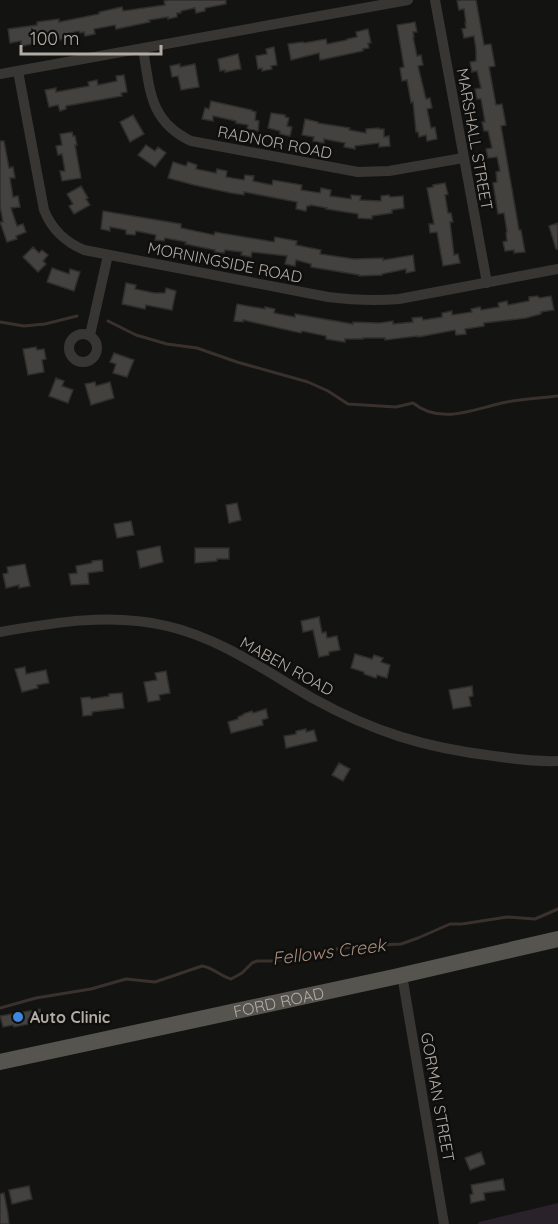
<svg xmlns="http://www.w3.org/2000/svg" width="558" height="1224" viewBox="0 0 558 1224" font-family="Quicksand,sans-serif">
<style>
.green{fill:#2a222a}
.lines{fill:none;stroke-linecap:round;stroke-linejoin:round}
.stream{stroke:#3a312c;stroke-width:3}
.building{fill:#43423e;stroke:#2f2e2c;stroke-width:1.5}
.street{stroke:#383633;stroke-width:10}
.primary{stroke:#56544f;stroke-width:16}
.poi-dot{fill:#3e87df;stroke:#0e0e0d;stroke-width:2}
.labels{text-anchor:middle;stroke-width:5;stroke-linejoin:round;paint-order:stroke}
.street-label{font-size:16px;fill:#b2aca4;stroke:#0e0e0d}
.poi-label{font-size:16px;font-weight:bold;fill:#b2aca4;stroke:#0e0e0d;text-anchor:start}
.water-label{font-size:18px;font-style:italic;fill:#aa8e7e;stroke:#0e0e0d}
</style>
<rect width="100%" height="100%" fill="#131312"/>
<path class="green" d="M 558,1203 L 558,1224 L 478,1224 L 479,1222 Z"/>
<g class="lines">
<path class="stream" d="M 108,321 L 136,335 L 167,344 L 197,348 L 237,362 L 308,382 L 328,391 L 348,404 L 396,407 L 413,403 C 442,426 475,408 507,402 C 524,399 541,398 558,396
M 0,322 L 24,326 L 45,324 L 77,316
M 0,1008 L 36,998 L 91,989 L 126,979 L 155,982 L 202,966 C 213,967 221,977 231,979 L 242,973 L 252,963 L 257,961 L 275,961 L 303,954 L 358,946 L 401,944 L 418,938 L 450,924 L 462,924 L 507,917 L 535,919 L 558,909"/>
</g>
<path class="building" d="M 169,0 L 226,0 L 226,4 L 205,8 L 205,11 L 196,13 L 195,8 L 181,11 L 181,13 L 177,13 L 177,17 L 168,19 L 168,17 L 149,20 L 150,22 L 116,29 L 115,25 L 94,29 L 95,34 L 85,36 L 84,32 L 80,33 L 79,31 L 65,34 L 65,39 L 54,41 L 53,35 L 47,36 L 47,33 L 31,36 L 33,44 L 21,46 L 21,41 L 10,43 L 8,29 L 37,25 L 37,22 L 59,19 L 59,22 L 99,14 L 99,12 L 122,7 L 123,11 L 165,5 L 164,1 Z
M 461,0 L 476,0 L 484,45 L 491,44 L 495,66 L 489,67 L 496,105 L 502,104 L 506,125 L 501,126 L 519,230 L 521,230 L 525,252 L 514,253 L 514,250 L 505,251 L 503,242 L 507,241 L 506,233 L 507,232 L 504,213 L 498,214 L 493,183 L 497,182 L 496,172 L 500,171 L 497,157 L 488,158 L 486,149 L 492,148 L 488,131 L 484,131 L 482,122 L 485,122 L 481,99 L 477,99 L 475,89 L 481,88 L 477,71 L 472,72 L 470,62 L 476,61 L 476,50 L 474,36 L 464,38 L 462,29 L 466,28 L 465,23 L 466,23 L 464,9 L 459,10 L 457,1 Z
M 415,22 L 417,32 L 413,32 L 414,37 L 413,37 L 417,56 L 421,55 L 423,65 L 418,66 L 426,99 L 430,98 L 432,108 L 427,109 L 431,128 L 435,127 L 437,139 L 427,141 L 426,135 L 419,137 L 418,132 L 416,132 L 413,102 L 411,103 L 407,80 L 402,81 L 400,68 L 404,67 L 397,25 Z
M 368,29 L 371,43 L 368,43 L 369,48 L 363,49 L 363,51 L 320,60 L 319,53 L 291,60 L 288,44 L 303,42 L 304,43 L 326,39 L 327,44 L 347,40 L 347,39 L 357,37 L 356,32 Z
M 274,47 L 277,65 L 271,66 L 272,69 L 262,71 L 262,68 L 258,69 L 256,56 L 267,54 L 266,49 Z
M 238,54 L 241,69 L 225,72 L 225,70 L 220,71 L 218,59 Z
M 180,64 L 180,67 L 195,64 L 199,87 L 181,90 L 178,76 L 172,77 L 170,66 Z
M 124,75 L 127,92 L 121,93 L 122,96 L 66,106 L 66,109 L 60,111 L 58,105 L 49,107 L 45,90 L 56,88 L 56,92 L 89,86 L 88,82 L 97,80 L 98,85 L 117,81 L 116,76 Z
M 211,101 L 252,110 L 252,111 L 256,112 L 255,120 L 259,121 L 258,131 L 247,129 L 248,125 L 236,123 L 236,121 L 213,116 L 213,121 L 202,119 L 205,108 L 209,109 Z
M 271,113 L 285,115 L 285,117 L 289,118 L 287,126 L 292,127 L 290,136 L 280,134 L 280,131 L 268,128 Z
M 133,115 L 144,134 L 130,142 L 120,122 Z
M 305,119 L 318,122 L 318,123 L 350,128 L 349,130 L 366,133 L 366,129 L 379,128 L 379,129 L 384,129 L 384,137 L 389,136 L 390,146 L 379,147 L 379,143 L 355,146 L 355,149 L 344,147 L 345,143 L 324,139 L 324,143 L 313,141 L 314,137 L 302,135 Z
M 72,132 L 73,136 L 75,136 L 77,145 L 75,145 L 81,178 L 62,181 L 60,171 L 65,171 L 62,154 L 58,155 L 56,146 L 62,145 L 60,134 Z
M 0,141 L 4,141 L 9,168 L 13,167 L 15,178 L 10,178 L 13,197 L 18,196 L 20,207 L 11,208 L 17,226 L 23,224 L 26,232 L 16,236 L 17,239 L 7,242 L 0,222 L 3,222 L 0,206 Z
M 146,145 L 155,151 L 158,147 L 166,153 L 155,167 L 138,155 Z
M 173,162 L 186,166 L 188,162 L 197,165 L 196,169 L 216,173 L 217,169 L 227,171 L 226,177 L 244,180 L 245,175 L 254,176 L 253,181 L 272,185 L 273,180 L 302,185 L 301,190 L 320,193 L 321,188 L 331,190 L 330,196 L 351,199 L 351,195 L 361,196 L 360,200 L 381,201 L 381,196 L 389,195 L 390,197 L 403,196 L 404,208 L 392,210 L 392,213 L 372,216 L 372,219 L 358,218 L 358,214 L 326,209 L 327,208 L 310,205 L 310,206 L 307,206 L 306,211 L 296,209 L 297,202 L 244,192 L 244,195 L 231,193 L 194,185 L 168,178 Z
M 445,183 L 448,194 L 445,195 L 448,213 L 451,213 L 453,222 L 450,222 L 454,255 L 458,254 L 460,263 L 443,266 L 437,232 L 430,233 L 429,224 L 434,224 L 427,188 L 433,187 L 433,185 Z
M 81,186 L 88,198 L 86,199 L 90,205 L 74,214 L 69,206 L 73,204 L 67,194 Z
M 103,211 L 181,224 L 181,228 L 214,235 L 215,232 L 274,242 L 275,237 L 297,241 L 296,245 L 321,250 L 320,254 L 354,259 L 383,258 L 383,260 L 413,255 L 415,271 L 406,273 L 406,269 L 382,274 L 382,275 L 359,276 L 359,275 L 311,267 L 311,264 L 296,260 L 295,266 L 285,264 L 287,256 L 252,252 L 251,257 L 241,255 L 242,252 L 225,250 L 224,253 L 215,252 L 215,250 L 185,244 L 186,242 L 165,238 L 164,241 L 155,240 L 156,235 L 136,231 L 135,235 L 126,234 L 126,230 L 110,227 L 110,231 L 101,229 Z
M 558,223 L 558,249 L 556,249 L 549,226 Z
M 33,247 L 39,253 L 42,250 L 48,255 L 43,261 L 46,264 L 38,272 L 23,257 Z
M 52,268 L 69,274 L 70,269 L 80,272 L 74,291 L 47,282 Z
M 126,283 L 136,285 L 135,289 L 154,293 L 165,293 L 166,288 L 176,291 L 172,310 L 146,305 L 145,309 L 122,304 Z
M 538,296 L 539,298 L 551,296 L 554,310 L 541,312 L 541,314 L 526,318 L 484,323 L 484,326 L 465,329 L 466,334 L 456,335 L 455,330 L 418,337 L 418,336 L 385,340 L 385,338 L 363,338 L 363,339 L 345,339 L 345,342 L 326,339 L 326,336 L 302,331 L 301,333 L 283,329 L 243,320 L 243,322 L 234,321 L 237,304 L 265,309 L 265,307 L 275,309 L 274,313 L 295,317 L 295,314 L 353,324 L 353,322 L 379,323 L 393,321 L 393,324 L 413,322 L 412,318 L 422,317 L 423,320 L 442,317 L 442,313 L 452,311 L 452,315 L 472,312 L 471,309 L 480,307 L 481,310 L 499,307 L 498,303 L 507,301 L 508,305 L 529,301 L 529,297 Z
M 36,347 L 37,350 L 44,349 L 46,359 L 42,360 L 44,372 L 28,375 L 23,349 Z
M 114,353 L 134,360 L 127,377 L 113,373 L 116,364 L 110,362 Z
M 56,378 L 64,381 L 62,386 L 73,390 L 68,403 L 49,396 Z
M 95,382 L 96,386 L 110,382 L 114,398 L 91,405 L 85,384 Z
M 237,503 L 241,520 L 229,523 L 226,505 Z
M 131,521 L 134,535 L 117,538 L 114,524 Z
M 160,546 L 163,562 L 140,568 L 137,551 Z
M 195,548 L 229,548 L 229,559 L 217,559 L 217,561 L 195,563 Z
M 102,560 L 103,571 L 88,573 L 89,584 L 71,585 L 69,574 L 77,573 L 76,566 L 92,563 L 92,561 Z
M 25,564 L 30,586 L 19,588 L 19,585 L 6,588 L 3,574 L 8,573 L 7,567 Z
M 319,617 L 322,633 L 326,632 L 327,638 L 337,636 L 340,650 L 329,652 L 329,655 L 319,657 L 313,630 L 303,632 L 301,621 Z
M 355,654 L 372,659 L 374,655 L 383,658 L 381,662 L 390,665 L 387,678 L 377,675 L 376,678 L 364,674 L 364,672 L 351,668 Z
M 25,667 L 26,674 L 46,670 L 49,683 L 37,685 L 38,688 L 22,692 L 15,669 Z
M 166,671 L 170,693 L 159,695 L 160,700 L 148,702 L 144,682 L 157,680 L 155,673 Z
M 472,686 L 473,696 L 469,697 L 471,706 L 453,709 L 449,690 Z
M 122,693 L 124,708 L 92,712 L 92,715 L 83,716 L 81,698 L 90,697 L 91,699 L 109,696 L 109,694 Z
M 266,709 L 268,718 L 262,720 L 263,725 L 231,733 L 228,722 L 238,719 L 238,717 L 243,715 L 243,714 L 252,711 L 253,713 Z
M 306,729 L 306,732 L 314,730 L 317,741 L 286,748 L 284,736 L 296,734 L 296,731 Z
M 339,763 L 350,769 L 343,781 L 332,775 Z
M 40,1009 L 41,1016 L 28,1019 L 29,1024 L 14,1027 L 13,1025 L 3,1027 L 0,1016 Z
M 481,1152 L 485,1164 L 470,1170 L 465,1158 Z
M 503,1179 L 505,1190 L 484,1193 L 485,1200 L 471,1203 L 470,1195 L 473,1194 L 471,1185 Z
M 29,1186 L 32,1199 L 12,1204 L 9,1190 Z
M 4,1193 L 8,1214 L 9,1224 L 0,1224 L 0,1194 Z"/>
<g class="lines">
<path class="street" d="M 435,0 L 487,283
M 143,49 C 150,89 149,121 191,141 L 358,172 L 389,171 L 463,158
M 18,71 L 44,210 C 52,230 65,242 84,250 L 328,297 C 352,300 375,301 399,299 L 558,269
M 0,74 L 408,0
M69 348a14 14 0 1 1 28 0a14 14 0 1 1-28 0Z
M 90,335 L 108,255
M 0,632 C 56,622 111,613 167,626 C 220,638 267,672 314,699 C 374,732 426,748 494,756 C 515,759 537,762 558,761
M 402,975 L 444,1224"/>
<path class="primary" id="s1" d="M 0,1062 L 394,977 L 558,939"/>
</g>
<circle class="poi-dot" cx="18" cy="1017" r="6"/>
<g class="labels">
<g class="street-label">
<text transform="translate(475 139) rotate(80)" y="6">MARSHALL STREET</text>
<text transform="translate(275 142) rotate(11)" y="6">RADNOR ROAD</text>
<text transform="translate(225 262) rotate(11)" y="6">MORNINGSIDE ROAD</text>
<text transform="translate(287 666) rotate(29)" y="6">MABEN ROAD</text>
<text dy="6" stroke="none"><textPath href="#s1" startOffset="285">FORD ROAD</textPath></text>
<text transform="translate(438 1097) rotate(80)" y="6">GORMAN STREET</text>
</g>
<g class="poi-label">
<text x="30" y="1023">Auto Clinic</text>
</g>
<g class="water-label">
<text transform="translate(329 952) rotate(-7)" y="6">Fellows Creek</text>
</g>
</g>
<path d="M21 45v9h140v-9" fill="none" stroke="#b2aca4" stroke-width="3"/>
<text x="30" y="45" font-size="18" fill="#b2aca4" stroke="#0e0e0d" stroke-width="4.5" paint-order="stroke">100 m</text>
</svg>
